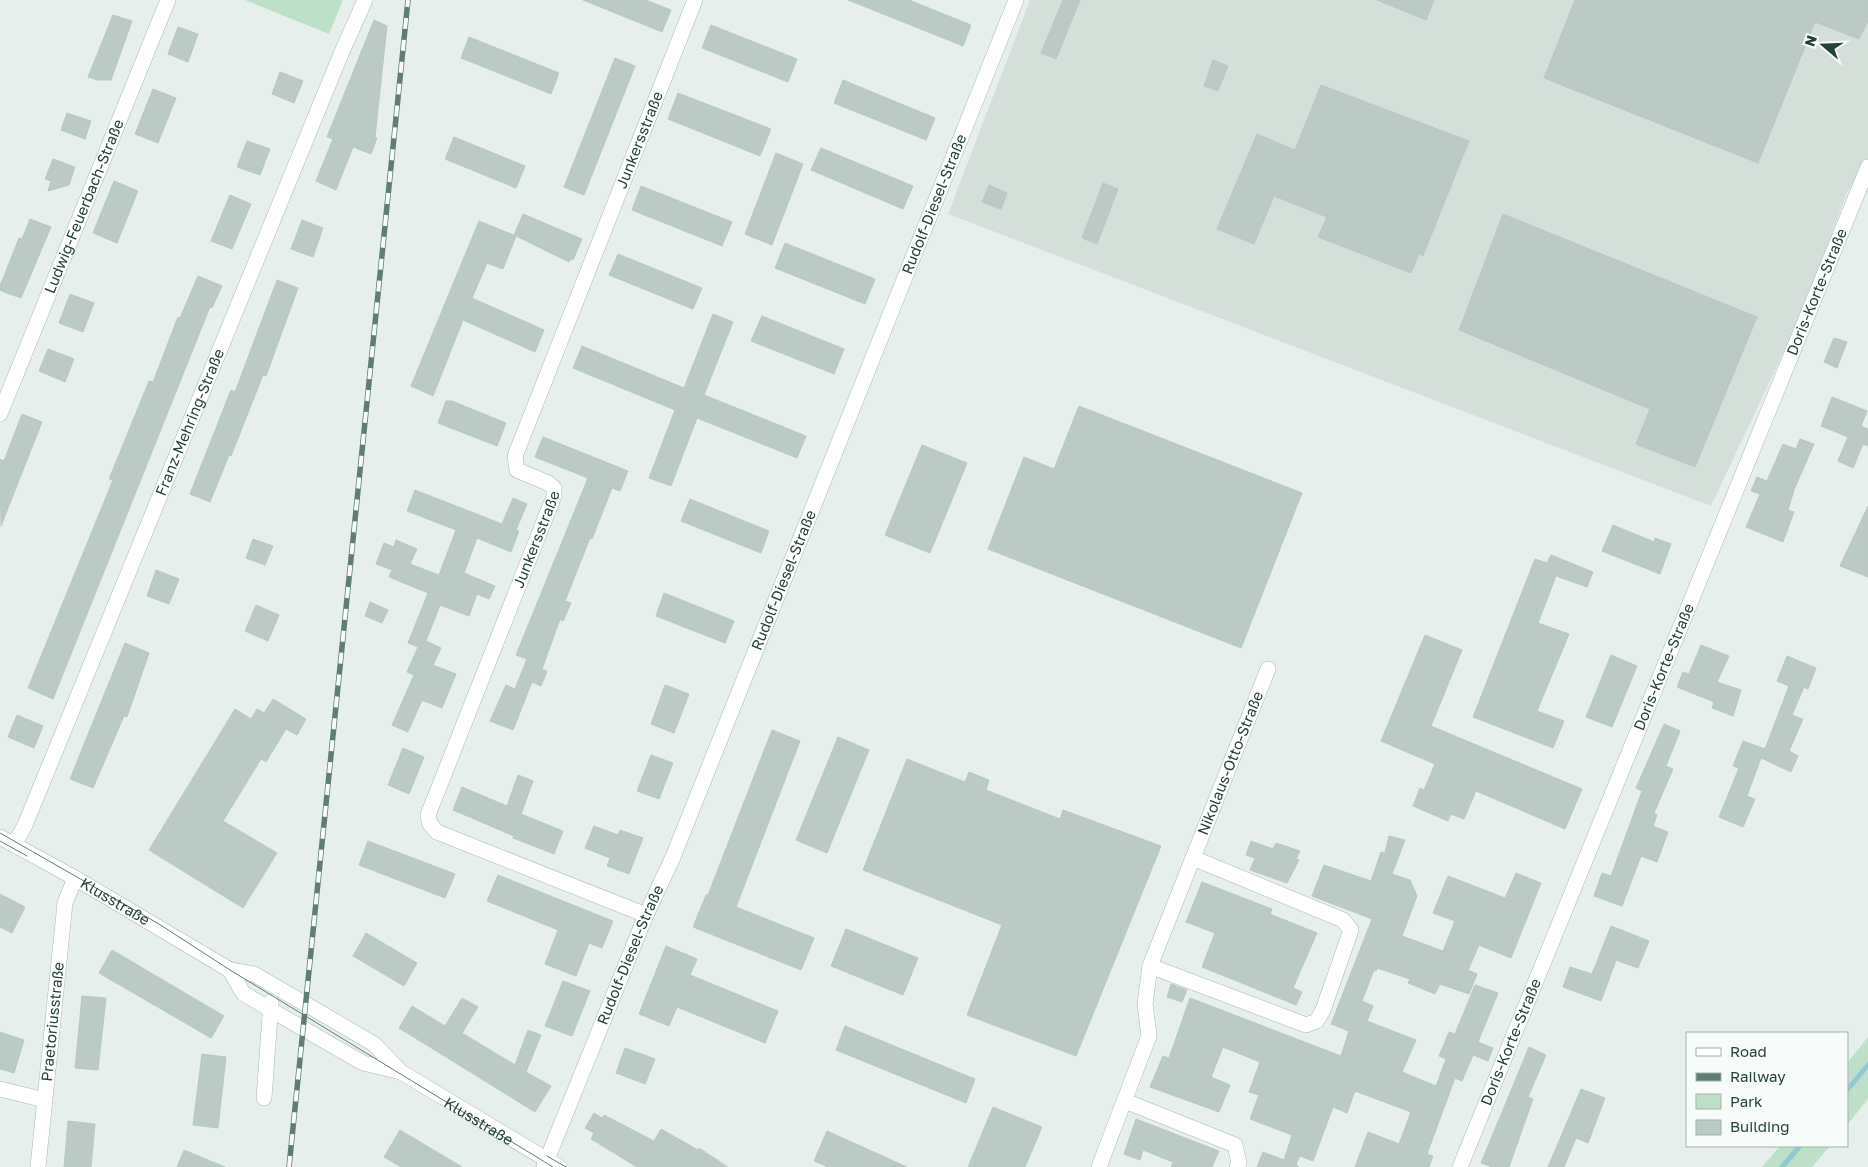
<svg xmlns="http://www.w3.org/2000/svg" width="1868" height="1167" viewBox="0 0 1868 1167" font-family="'Golos Text',sans-serif">
<style>
.built{fill:#d4dfda}
.green{fill:#bfe0c8}
.lines{fill:none;stroke-linecap:round;stroke-linejoin:round}
.stream{stroke:#8ec9d4;stroke-width:5}
.building{fill:#bbcac4;stroke:#b8c9c2}
.minor-casing{stroke:#a8b8b2;stroke-width:16}
.minor{stroke:#fff;stroke-width:15}
.tram{stroke:#5f7d75;stroke-width:1}
.rail-casing{stroke:#5f7d75;stroke-width:5.5}
.rail{stroke:#f7fbf9;stroke-width:4;stroke-dasharray:11;stroke-linecap:butt}
.labels{text-anchor:middle;stroke-width:5;stroke-linejoin:round;paint-order:stroke}
.street-label{font-size:15px;fill:#24423a;stroke:#f7fbf9}
</style>
<rect width="100%" height="100%" fill="#e6efeb"/>
<path class="built" d="M 1030,0 L 1868,0 L 1868,186 L 1848,190 L 1801,315 L 1711,506 L 948,214 Z"/>
<path class="green" d="M 245,0 L 343,0 L 329,34 Z
M 1868,1037 L 1868,1099 L 1847,1125 L 1847,1063 Z
M 1780,1146 L 1830,1146 L 1812,1167 L 1762,1167 Z"/>
<g class="lines">
<path class="stream" d="M 1847,1090 L 1868,1065
M 1782,1167 L 1800,1146"/>
</g>
<path class="building" d="M 583,0 L 646,0 L 671,10 L 662,32 Z
M 848,0 L 909,0 L 971,25 L 963,46 Z
M 1063,0 L 1080,0 L 1056,59 L 1041,53 Z
M 1377,0 L 1434,0 L 1426,20 Z
M 1575,0 L 1868,0 L 1868,21 L 1859,39 L 1815,22 L 1758,163 L 1544,78 Z
M 113,15 L 132,21 L 111,80 L 98,80 L 88,77 Z
M 374,20 L 387,26 L 375,137 L 377,138 L 371,154 L 353,147 L 336,190 L 316,181 L 333,139 L 327,137 Z
M 711,25 L 797,59 L 788,82 L 702,48 Z
M 178,27 L 198,34 L 188,62 L 168,54 Z
M 469,37 L 559,73 L 551,94 L 461,58 Z
M 615,58 L 635,66 L 584,195 L 564,187 Z
M 1213,60 L 1228,66 L 1218,91 L 1204,86 Z
M 280,72 L 303,81 L 294,103 L 272,94 Z
M 843,80 L 935,118 L 926,140 L 834,103 Z
M 1321,85 L 1469,141 L 1423,256 L 1419,254 L 1411,273 L 1318,237 L 1327,217 L 1274,196 L 1254,244 L 1217,229 L 1257,134 L 1295,150 Z
M 153,89 L 176,98 L 158,143 L 135,134 Z
M 678,93 L 771,129 L 760,156 L 668,119 Z
M 67,113 L 91,121 L 85,139 L 61,130 Z
M 454,137 L 525,166 L 516,188 L 445,159 Z
M 247,141 L 270,149 L 260,175 L 237,167 Z
M 821,148 L 913,186 L 903,209 L 811,170 Z
M 776,153 L 803,164 L 772,245 L 745,234 Z
M 53,159 L 75,167 L 69,185 L 48,191 L 51,181 L 45,179 Z
M 114,181 L 138,191 L 117,243 L 93,233 Z
M 1103,183 L 1118,189 L 1097,244 L 1082,238 Z
M 989,185 L 1007,193 L 1001,209 L 982,202 Z
M 641,186 L 732,222 L 722,246 L 632,210 Z
M 230,195 L 251,204 L 232,249 L 211,241 Z
M 523,214 L 582,239 L 573,260 L 570,259 L 569,262 L 514,235 Z
M 1503,214 L 1757,317 L 1695,467 L 1636,444 L 1650,409 L 1459,330 Z
M 30,219 L 51,227 L 21,298 L 4,292 L 0,290 L 0,286 L 19,238 L 22,239 Z
M 302,220 L 323,228 L 313,257 L 291,249 Z
M 479,221 L 516,236 L 503,269 L 487,263 L 472,298 L 544,330 L 535,352 L 463,320 L 433,396 L 411,386 Z
M 785,243 L 875,279 L 865,304 L 775,268 Z
M 618,254 L 702,288 L 693,309 L 609,275 Z
M 198,276 L 222,286 L 212,308 L 210,307 L 53,699 L 28,688 L 113,480 L 109,479 L 149,381 L 153,382 L 178,317 L 180,318 Z
M 277,280 L 298,288 L 266,376 L 263,375 L 231,456 L 229,455 L 210,502 L 190,494 L 231,390 L 235,392 Z
M 70,294 L 94,303 L 83,332 L 59,323 Z
M 713,314 L 733,322 L 704,395 L 806,436 L 797,458 L 697,418 L 671,486 L 649,478 L 675,410 L 573,368 L 582,346 L 684,388 Z
M 762,316 L 844,349 L 834,374 L 751,341 Z
M 1834,338 L 1847,342 L 1837,368 L 1824,362 Z
M 48,349 L 74,359 L 65,382 L 39,371 Z
M 1832,397 L 1867,411 L 1861,426 L 1868,429 L 1868,446 L 1863,444 L 1853,468 L 1838,461 L 1848,437 L 1821,426 Z
M 446,401 L 452,401 L 506,423 L 497,446 L 438,423 Z
M 1079,406 L 1302,493 L 1241,648 L 988,549 L 1024,457 L 1054,469 Z
M 22,414 L 42,422 L 1,526 L 0,459 L 4,461 Z
M 543,437 L 628,471 L 620,491 L 612,488 L 592,539 L 590,538 L 565,601 L 571,603 L 563,621 L 560,619 L 542,669 L 547,671 L 541,686 L 532,682 L 513,730 L 490,721 L 506,685 L 515,689 L 527,659 L 516,655 L 588,478 L 535,457 Z
M 1800,439 L 1814,444 L 1794,490 L 1788,510 L 1794,512 L 1783,542 L 1746,527 L 1760,494 L 1751,491 L 1757,477 L 1767,481 L 1783,444 L 1796,449 Z
M 922,445 L 967,463 L 930,553 L 885,535 Z
M 415,490 L 502,524 L 513,498 L 527,504 L 516,530 L 519,531 L 511,552 L 477,538 L 464,573 L 495,586 L 489,599 L 477,594 L 469,616 L 440,605 L 426,641 L 441,648 L 433,665 L 456,674 L 442,708 L 422,700 L 408,732 L 392,725 L 414,675 L 407,672 L 418,647 L 408,643 L 428,593 L 389,577 L 392,570 L 376,564 L 384,543 L 394,547 L 396,540 L 417,549 L 410,564 L 439,575 L 456,530 L 407,511 Z
M 690,499 L 769,531 L 761,553 L 681,521 Z
M 1868,506 L 1868,577 L 1840,566 Z
M 1613,525 L 1654,542 L 1655,538 L 1671,544 L 1660,574 L 1602,551 Z
M 253,539 L 273,546 L 265,565 L 246,558 Z
M 1551,555 L 1593,572 L 1587,587 L 1556,576 L 1538,623 L 1569,634 L 1537,711 L 1564,721 L 1553,748 L 1473,717 L 1535,559 L 1547,563 Z
M 156,570 L 179,579 L 169,604 L 147,596 Z
M 664,593 L 734,621 L 725,643 L 656,616 Z
M 370,602 L 388,610 L 382,623 L 365,616 Z
M 256,605 L 279,615 L 268,641 L 245,631 Z
M 1425,635 L 1462,650 L 1431,726 L 1582,789 L 1565,829 L 1476,791 L 1464,819 L 1451,814 L 1448,821 L 1413,806 L 1420,788 L 1424,790 L 1435,764 L 1381,741 Z
M 125,643 L 149,653 L 127,717 L 124,716 L 93,788 L 70,779 Z
M 1701,645 L 1729,656 L 1717,682 L 1741,690 L 1733,716 L 1712,708 L 1714,702 L 1677,687 L 1683,672 L 1689,674 Z
M 1611,655 L 1637,666 L 1612,727 L 1586,717 Z
M 1787,656 L 1816,668 L 1808,689 L 1804,687 L 1792,715 L 1803,719 L 1789,751 L 1798,756 L 1791,772 L 1761,758 L 1747,796 L 1755,799 L 1743,827 L 1719,817 L 1739,768 L 1733,766 L 1743,741 L 1765,749 L 1789,686 L 1777,681 Z
M 665,685 L 689,694 L 674,733 L 651,724 Z
M 273,699 L 306,719 L 297,735 L 286,729 L 266,762 L 261,759 L 223,821 L 277,853 L 243,908 L 149,850 L 235,709 L 251,719 L 257,709 L 264,713 Z
M 17,715 L 43,726 L 34,748 L 8,737 Z
M 1664,724 L 1680,731 L 1666,766 L 1673,769 L 1654,813 L 1657,815 L 1653,826 L 1668,832 L 1657,862 L 1641,856 L 1622,906 L 1594,896 L 1602,873 L 1611,876 L 1642,791 L 1636,788 Z
M 772,730 L 800,741 L 736,907 L 814,938 L 801,970 L 693,927 L 706,895 L 708,895 Z
M 838,737 L 869,750 L 827,853 L 796,840 Z
M 403,748 L 424,757 L 409,794 L 388,785 Z
M 651,755 L 673,763 L 659,799 L 637,791 Z
M 907,759 L 965,782 L 969,772 L 989,780 L 986,790 L 1060,819 L 1063,810 L 1161,846 L 1076,1056 L 967,1015 L 1002,925 L 863,870 Z
M 518,775 L 533,781 L 521,814 L 563,831 L 554,854 L 513,838 L 514,836 L 453,810 L 462,787 L 507,806 Z
M 594,826 L 618,835 L 620,830 L 643,838 L 629,874 L 607,866 L 610,858 L 585,848 Z
M 1389,836 L 1405,840 L 1392,874 L 1410,880 L 1417,896 L 1402,936 L 1443,951 L 1455,921 L 1433,913 L 1448,876 L 1505,898 L 1516,873 L 1541,883 L 1511,958 L 1479,945 L 1468,970 L 1477,974 L 1469,994 L 1440,984 L 1435,994 L 1408,983 L 1410,979 L 1377,968 L 1376,971 L 1374,970 L 1362,1001 L 1373,1006 L 1367,1021 L 1416,1040 L 1402,1072 L 1436,1086 L 1446,1059 L 1439,1056 L 1449,1032 L 1455,1034 L 1475,985 L 1498,993 L 1478,1042 L 1493,1048 L 1488,1061 L 1473,1055 L 1462,1081 L 1455,1078 L 1427,1154 L 1433,1156 L 1429,1167 L 1355,1167 L 1368,1132 L 1399,1144 L 1411,1112 L 1355,1091 L 1347,1113 L 1333,1107 L 1313,1161 L 1300,1156 L 1296,1164 L 1299,1167 L 1257,1167 L 1263,1152 L 1284,1160 L 1292,1135 L 1250,1119 L 1259,1095 L 1249,1092 L 1260,1062 L 1223,1047 L 1211,1077 L 1230,1085 L 1219,1112 L 1150,1087 L 1163,1056 L 1169,1058 L 1190,998 L 1341,1056 L 1349,1031 L 1331,1024 L 1372,919 L 1312,896 L 1324,865 L 1371,881 L 1381,852 L 1385,853 Z
M 368,841 L 455,874 L 445,898 L 359,865 Z
M 1251,841 L 1273,849 L 1276,843 L 1300,851 L 1296,859 L 1299,860 L 1287,883 L 1250,870 L 1255,858 L 1246,855 Z
M 498,875 L 613,921 L 602,948 L 589,943 L 576,976 L 545,964 L 558,930 L 487,901 Z
M 1202,882 L 1272,909 L 1270,914 L 1317,933 L 1293,988 L 1302,992 L 1296,1005 L 1202,967 L 1215,933 L 1186,922 Z
M 0,894 L 25,907 L 12,933 L 0,927 Z
M 1611,926 L 1649,941 L 1638,968 L 1616,960 L 1601,1001 L 1563,987 L 1570,967 L 1592,974 Z
M 846,929 L 918,958 L 903,995 L 831,966 Z
M 366,933 L 417,963 L 404,986 L 353,956 Z
M 666,946 L 697,959 L 690,975 L 778,1011 L 765,1043 L 677,1007 L 669,1026 L 639,1014 Z
M 112,950 L 224,1016 L 211,1038 L 99,973 Z
M 563,981 L 590,991 L 572,1036 L 545,1026 Z
M 1171,984 L 1187,990 L 1182,1002 L 1167,997 Z
M 82,996 L 106,998 L 98,1070 L 75,1068 Z
M 462,998 L 478,1007 L 462,1033 L 515,1065 L 528,1030 L 541,1035 L 526,1072 L 551,1086 L 535,1112 L 399,1028 L 412,1006 L 445,1026 Z
M 845,1026 L 975,1079 L 966,1103 L 836,1050 Z
M 0,1032 L 24,1040 L 14,1073 L 0,1069 Z
M 1529,1047 L 1546,1055 L 1528,1097 L 1533,1099 L 1509,1167 L 1492,1167 L 1481,1163 Z
M 625,1048 L 655,1059 L 645,1084 L 616,1073 Z
M 202,1054 L 226,1057 L 218,1128 L 193,1125 Z
M 1581,1089 L 1605,1098 L 1588,1143 L 1576,1138 L 1564,1167 L 1548,1167 Z
M 993,1107 L 1042,1127 L 1025,1167 L 968,1167 Z
M 594,1113 L 602,1118 L 604,1115 L 654,1141 L 661,1129 L 698,1150 L 699,1148 L 728,1167 L 637,1167 L 591,1139 L 594,1133 L 585,1128 Z
M 1136,1119 L 1219,1151 L 1212,1167 L 1171,1167 L 1173,1162 L 1143,1150 L 1140,1160 L 1124,1154 Z
M 68,1121 L 95,1124 L 91,1167 L 64,1167 Z
M 400,1130 L 462,1167 L 401,1167 L 384,1157 Z
M 827,1131 L 907,1167 L 828,1167 L 814,1161 Z
M 184,1150 L 225,1167 L 177,1167 Z"/>
<g class="lines">
<defs>
<g id="minor">
<path id="s1" d="M 0,414 L 168,0"/>
<path id="s2" d="M 0,837 L 75,878 L 230,970 L 254,974 L 374,1044 L 401,1072 L 559,1167"/>
<path id="s3" d="M 14,845 L 25,825 L 341,54 L 365,0"/>
<path id="s4" d="M 646,915 L 437,832 L 430,824 L 428,815 L 554,496 L 554,488 L 548,483 L 517,470 L 515,456 L 695,0"/>
<path d="M 1150,966 L 1306,1025 L 1317,1021 L 1323,1010 L 1351,930 L 1343,920 L 1193,858"/>
<path d="M 230,970 L 243,993 L 271,1010 L 363,1063 L 401,1072"/>
<path d="M 0,1089 L 45,1100"/>
<path d="M 264,1098 L 271,1002"/>
<path d="M 1125,1101 L 1235,1145 L 1239,1163 L 1237,1167"/>
<path id="s5" d="M 38,1167 L 65,903 L 75,878"/>
<path id="s6" d="M 544,1167 L 646,915 L 673,857 L 1016,0"/>
<path id="s7" d="M 1099,1167 L 1149,1036 L 1145,1004 L 1150,966 L 1268,669"/>
<path id="s8" d="M 1460,1167 L 1868,167"/>
</g>
</defs>
<use href="#minor" class="minor-casing"/>
<use href="#minor" class="minor"/>
<g class="tram">
<path id="s9" d="M 0,833 L 159,924 L 230,970 L 553,1167"/>
<path d="M 0,841 L 27,856"/>
<path d="M 547,1156 L 566,1167"/>
</g>
<defs>
<path id="rail" d="M 289,1167 L 408,0"/>
</defs>
<use href="#rail" class="rail-casing"/>
<use href="#rail" class="rail"/>
</g>
<g class="labels">
<g class="street-label">
<text dy="5" stroke="none"><textPath href="#s4" startOffset="991">Junkersstraße</textPath></text>
<text dy="5" stroke="none"><textPath href="#s6" startOffset="1039">Rudolf-Diesel-Straße</textPath></text>
<text dy="5" stroke="none"><textPath href="#s1" startOffset="224">Ludwig-Feuerbach-Straße</textPath></text>
<text dy="5" stroke="none"><textPath href="#s8" startOffset="945">Doris-Korte-Straße</textPath></text>
<text dy="5" stroke="none"><textPath href="#s3" startOffset="458">Franz-Mehring-Straße</textPath></text>
<text dy="5" stroke="none"><textPath href="#s4" startOffset="541">Junkersstraße</textPath></text>
<text dy="5" stroke="none"><textPath href="#s6" startOffset="634">Rudolf-Diesel-Straße</textPath></text>
<text dy="5" stroke="none"><textPath href="#s8" startOffset="540">Doris-Korte-Straße</textPath></text>
<text dy="5" stroke="none"><textPath href="#s7" startOffset="429">Nikolaus-Otto-Straße</textPath></text>
<text dy="5" stroke="none"><textPath href="#s2" startOffset="132">Klusstraße</textPath></text>
<text dy="5" stroke="none"><textPath href="#s6" startOffset="229">Rudolf-Diesel-Straße</textPath></text>
<text dy="5" stroke="none"><textPath href="#s5" startOffset="146">Praetoriusstraße</textPath></text>
<text dy="5" stroke="none"><textPath href="#s8" startOffset="135">Doris-Korte-Straße</textPath></text>
<text dy="5" stroke="none"><textPath href="#s9" startOffset="559">Klusstraße</textPath></text>
</g>
</g>
<rect x="1686" y="1032" width="162" height="115" fill="#f7fbf9" stroke="#a3b1ad"/>
<rect x="1696" y="1048" width="25" height="8" fill="#ffffff" stroke="#a3b1ad"/>
<text x="1730" y="1057" font-size="15" fill="#24423a">Road</text>
<rect x="1696" y="1073" width="25" height="8" fill="#5f7d75" stroke="#a3b1ad"/>
<text x="1730" y="1082" font-size="15" fill="#24423a">Railway</text>
<rect x="1696" y="1094" width="25" height="15" fill="#bfe0c8" stroke="#a3b1ad"/>
<text x="1730" y="1107" font-size="15" fill="#24423a">Park</text>
<rect x="1696" y="1120" width="25" height="15" fill="#bbcac4" stroke="#a3b1ad"/>
<text x="1730" y="1132" font-size="15" fill="#24423a">Building</text>
<g transform="translate(1823 45) rotate(289)" stroke="#f7fbf9" stroke-width="4" paint-order="stroke">
<path d="M0-4L9 19L0 12L-9 19Z" fill="#24423a"/>
<text y="-8" font-size="14" font-weight="bold" text-anchor="middle" fill="#24423a">N</text>
</g>
</svg>
